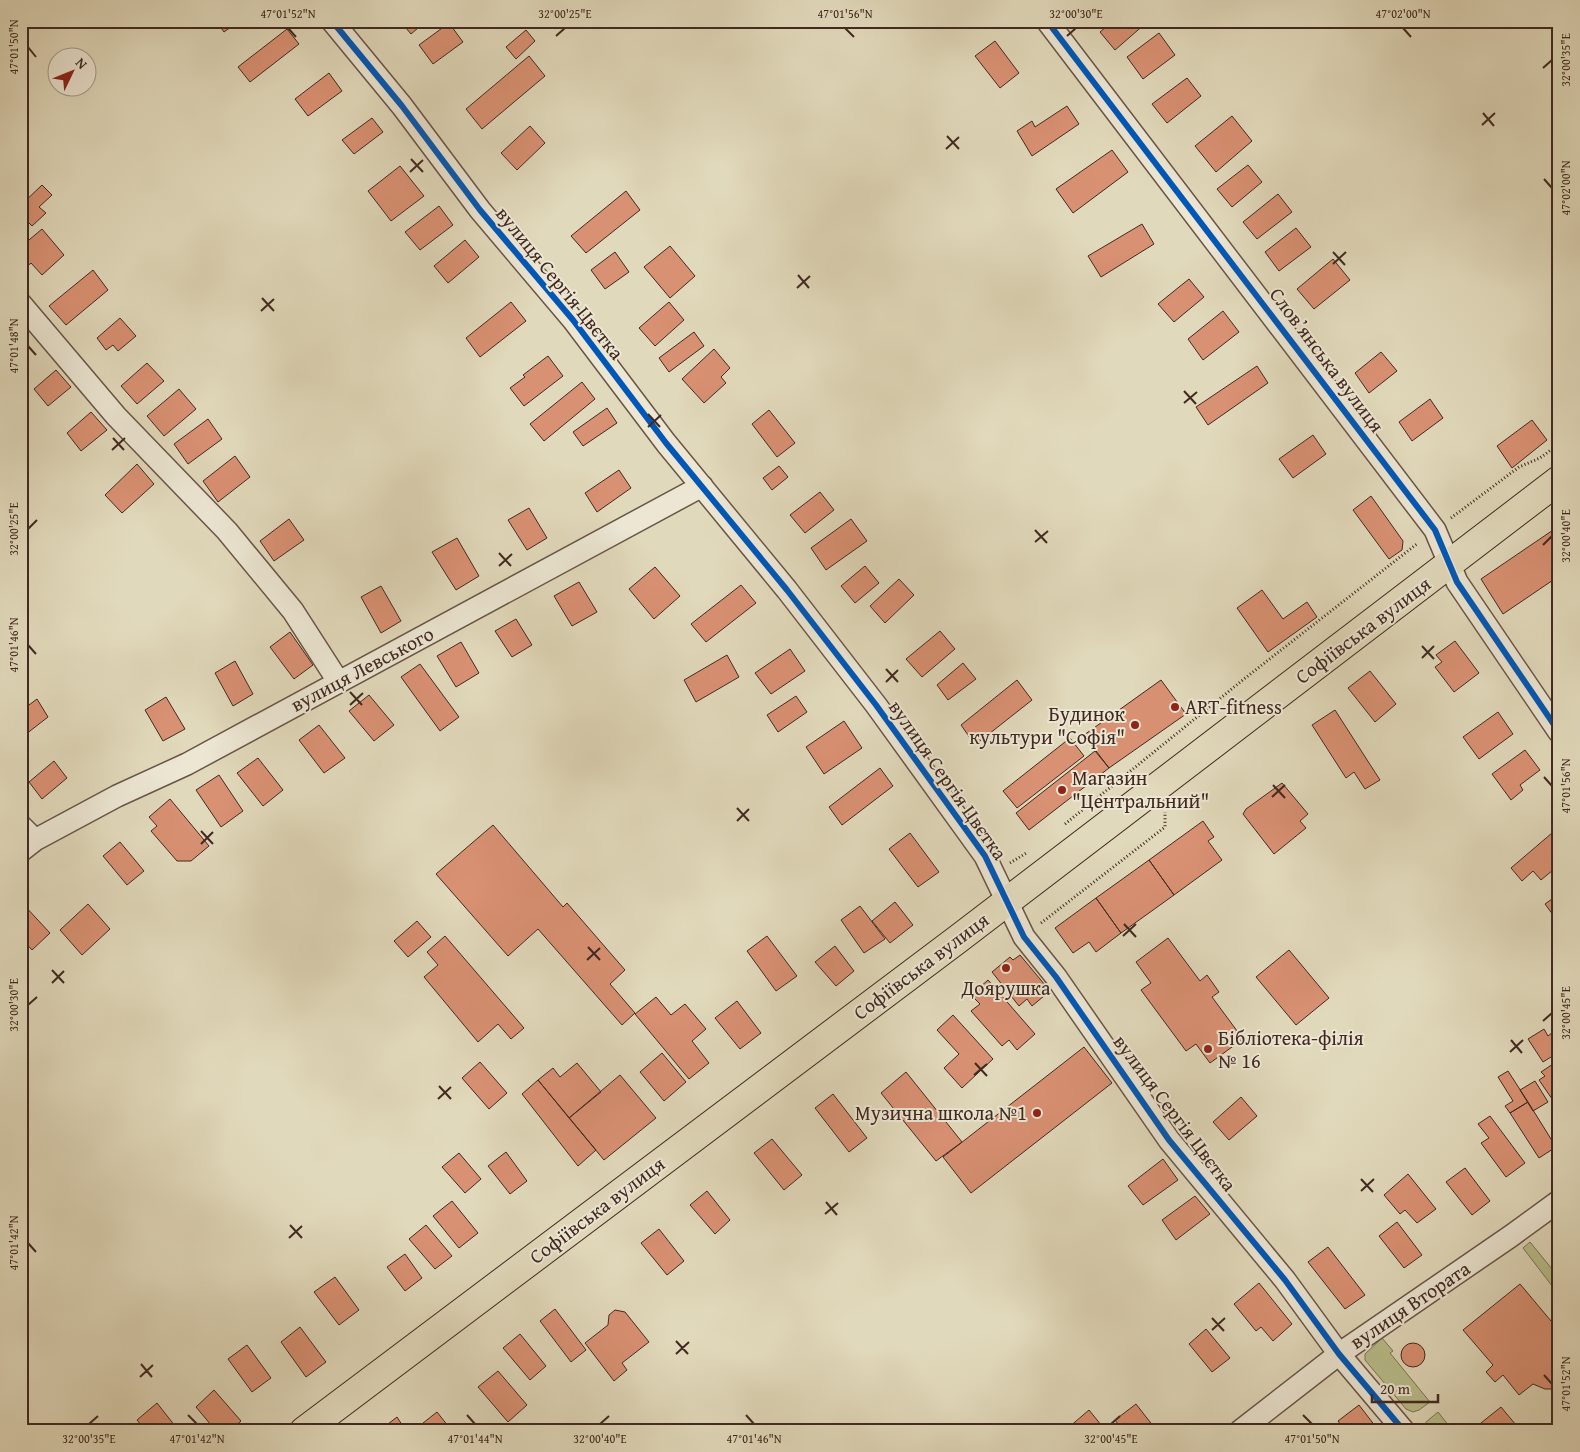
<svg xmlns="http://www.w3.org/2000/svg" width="1580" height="1452" viewBox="0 0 1580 1452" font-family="'Gentium Book Plus',serif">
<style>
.green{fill:#b9be8c;stroke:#7d7456}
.building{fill:#d99173;stroke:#412921}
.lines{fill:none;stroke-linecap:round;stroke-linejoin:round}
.minor-casing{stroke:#695548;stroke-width:24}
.major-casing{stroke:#412921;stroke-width:30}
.path{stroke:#412921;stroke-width:3;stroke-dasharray:1 2.5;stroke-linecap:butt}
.minor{stroke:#ece6d3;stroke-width:21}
.major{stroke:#e1d9bb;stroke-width:28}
.cycleway-casing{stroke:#ece6d3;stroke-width:9}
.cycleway{stroke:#0057b8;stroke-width:6}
.ticks{fill:none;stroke:#412921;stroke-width:2}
.poi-dot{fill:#8f2418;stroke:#ece6d3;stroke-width:2}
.labels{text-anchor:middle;stroke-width:4;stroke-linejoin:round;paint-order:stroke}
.street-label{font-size:20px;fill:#412921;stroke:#ece6d3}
.poi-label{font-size:20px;fill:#412921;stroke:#ece6d3;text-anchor:start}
.neatline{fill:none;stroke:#412921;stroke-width:2}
.ticks-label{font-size:12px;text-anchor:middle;fill:#412921}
</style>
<rect width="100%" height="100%" fill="#e1d9bb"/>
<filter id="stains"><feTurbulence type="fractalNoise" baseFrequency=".004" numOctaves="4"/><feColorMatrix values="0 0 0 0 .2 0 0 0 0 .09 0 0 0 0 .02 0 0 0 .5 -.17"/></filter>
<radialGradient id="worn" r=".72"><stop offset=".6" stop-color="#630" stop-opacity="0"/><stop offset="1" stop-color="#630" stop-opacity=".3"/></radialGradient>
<path class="green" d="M 1530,1242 L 1552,1269 L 1559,1263 L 1559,1295 L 1523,1248 Z
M 1382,1338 L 1393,1351 L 1390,1353 L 1430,1402 L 1419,1410 L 1413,1412 L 1406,1409 L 1365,1360 L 1365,1354 Z
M 1438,1412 L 1453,1431 L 1424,1431 L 1426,1422 Z"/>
<path class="building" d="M 216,21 L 239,21 L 224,32 Z
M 400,21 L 426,21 L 411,34 Z
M 1113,21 L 1145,21 L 1146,23 L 1115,50 L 1100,32 Z
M 449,23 L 463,42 L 433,64 L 419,45 Z
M 287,29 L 299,44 L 250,82 L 238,67 Z
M 526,30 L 535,41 L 516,59 L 506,47 Z
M 1159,33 L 1175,55 L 1143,79 L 1127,57 Z
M 995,41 L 1019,73 L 1000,88 L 975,56 Z
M 529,56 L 545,76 L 482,129 L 466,109 Z
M 329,73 L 342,91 L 308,116 L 295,99 Z
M 1187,78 L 1201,96 L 1167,123 L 1152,104 Z
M 1067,106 L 1079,124 L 1032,156 L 1017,131 L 1032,121 L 1035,127 Z
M 1232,116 L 1252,141 L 1216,172 L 1195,146 Z
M 372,118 L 383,132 L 354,154 L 342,140 Z
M 530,126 L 545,143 L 517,170 L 501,153 Z
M 1112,150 L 1128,172 L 1073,213 L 1056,189 Z
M 1248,165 L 1262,182 L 1232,207 L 1217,189 Z
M 400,166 L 424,196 L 391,221 L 368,191 Z
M 42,185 L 52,195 L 39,207 L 46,213 L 32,226 L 21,215 L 21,205 Z
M 626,191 L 640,210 L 586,253 L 571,236 Z
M 1278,194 L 1292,212 L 1257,239 L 1243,222 Z
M 439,206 L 453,225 L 420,250 L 405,232 Z
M 1142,224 L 1154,244 L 1101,277 L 1088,256 Z
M 1296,228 L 1311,247 L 1279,271 L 1265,252 Z
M 42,229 L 64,255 L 42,275 L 31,263 L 21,272 L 21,243 L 23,245 Z
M 465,240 L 479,257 L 448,283 L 434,266 Z
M 670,246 L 695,276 L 670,298 L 644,267 Z
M 615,252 L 629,272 L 605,289 L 591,270 Z
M 1333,259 L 1350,280 L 1314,309 L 1297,289 Z
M 93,270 L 108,290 L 66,325 L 49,306 Z
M 1189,279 L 1204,297 L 1174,322 L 1158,304 Z
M 511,302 L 526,321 L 480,357 L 466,338 Z
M 669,302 L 684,320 L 655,346 L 639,328 Z
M 1223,311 L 1239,332 L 1203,360 L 1188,339 Z
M 120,318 L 136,336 L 118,351 L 113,345 L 106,350 L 97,338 Z
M 694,332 L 704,346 L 669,372 L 659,358 Z
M 714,349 L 730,368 L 721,377 L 726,383 L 704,403 L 682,379 Z
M 1381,352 L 1397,371 L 1369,393 L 1355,373 Z
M 548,356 L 563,376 L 524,406 L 510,388 L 525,377 L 523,375 Z
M 147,363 L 164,381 L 137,404 L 121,386 Z
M 1257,366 L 1268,383 L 1208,425 L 1196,407 Z
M 56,370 L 71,387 L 48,406 L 34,389 Z
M 582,382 L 595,399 L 544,441 L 530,424 Z
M 179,389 L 196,409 L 164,436 L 147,416 Z
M 1430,399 L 1443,418 L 1412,441 L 1399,422 Z
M 607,408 L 617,423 L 583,446 L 573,432 Z
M 769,410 L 795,443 L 777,457 L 752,424 Z
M 91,412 L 107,430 L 81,451 L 67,433 Z
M 208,419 L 222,439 L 188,464 L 174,444 Z
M 1532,420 L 1547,440 L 1512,468 L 1497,446 Z
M 1313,435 L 1326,454 L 1293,478 L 1279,459 Z
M 235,456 L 250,477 L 218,502 L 203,481 Z
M 137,464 L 154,484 L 122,513 L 105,495 Z
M 779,466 L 788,477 L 772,490 L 763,478 Z
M 619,470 L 631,488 L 597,512 L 585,493 Z
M 820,492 L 834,510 L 805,533 L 790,515 Z
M 1371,496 L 1403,541 L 1402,550 L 1389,559 L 1353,510 Z
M 529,508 L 547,538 L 527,550 L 508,520 Z
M 289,519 L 304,540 L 274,561 L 260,541 Z
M 851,519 L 867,541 L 826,570 L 811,548 Z
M 1559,526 L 1559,576 L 1503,614 L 1481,579 Z
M 457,538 L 479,576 L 456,590 L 432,552 Z
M 865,566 L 879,583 L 855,603 L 841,586 Z
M 655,567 L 680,596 L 654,619 L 629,589 Z
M 899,579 L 914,595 L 885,623 L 870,606 Z
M 579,582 L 597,612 L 572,626 L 554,596 Z
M 741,585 L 756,603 L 706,642 L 691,624 Z
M 381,586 L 401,621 L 381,633 L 361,597 Z
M 1262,590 L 1283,619 L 1307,602 L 1317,617 L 1268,652 L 1237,608 Z
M 516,619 L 532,645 L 512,657 L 495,631 Z
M 940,631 L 955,649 L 922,677 L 906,659 Z
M 290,632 L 313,665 L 294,679 L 270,647 Z
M 1455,641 L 1479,673 L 1454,692 L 1435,667 L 1442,662 L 1436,655 Z
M 461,642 L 479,673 L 456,687 L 437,656 Z
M 790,649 L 805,671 L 771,694 L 755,673 Z
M 727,655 L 739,677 L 696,702 L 684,680 Z
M 235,661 L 253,694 L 233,706 L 215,673 Z
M 963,663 L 976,679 L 948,700 L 937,685 Z
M 420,664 L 459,717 L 440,731 L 401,677 Z
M 1370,671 L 1396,704 L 1375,722 L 1348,688 Z
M 1017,680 L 1032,700 L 975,745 L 961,725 Z
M 1161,680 L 1186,714 L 1109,768 L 1084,735 Z
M 369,695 L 394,725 L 374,741 L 349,711 Z
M 796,696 L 807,712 L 778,732 L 767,715 Z
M 166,697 L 185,729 L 163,741 L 145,710 Z
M 37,699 L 48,717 L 21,738 L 21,711 Z
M 1335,710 L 1380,780 L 1365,789 L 1354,772 L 1346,778 L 1312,725 Z
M 1498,712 L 1513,734 L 1479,759 L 1463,737 Z
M 844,721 L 862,748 L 824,774 L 806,747 Z
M 319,725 L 345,758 L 324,773 L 299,740 Z
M 1070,738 L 1084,756 L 1017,808 L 1003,791 Z
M 1525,750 L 1540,770 L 1520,785 L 1523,790 L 1511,800 L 1492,774 Z
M 1095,751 L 1109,768 L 1029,830 L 1016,813 Z
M 258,758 L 283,790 L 263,806 L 237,773 Z
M 54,761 L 67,778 L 42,799 L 29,782 Z
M 880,768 L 893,786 L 842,825 L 829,807 Z
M 219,775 L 243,811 L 221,827 L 196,790 Z
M 1282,783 L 1308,814 L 1300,821 L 1306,828 L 1274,854 L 1243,814 L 1246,809 Z
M 170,799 L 209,846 L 191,861 L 177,861 L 151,831 L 157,826 L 149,817 Z
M 1203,821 L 1214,837 L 1208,841 L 1222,860 L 1174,895 L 1149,860 Z
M 493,825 L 563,907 L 567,903 L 625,970 L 610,984 L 635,1013 L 622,1025 L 538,929 L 508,956 L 436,874 Z
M 1559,827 L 1559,865 L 1541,880 L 1533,871 L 1522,881 L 1511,868 Z
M 910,833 L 939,872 L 918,887 L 889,849 Z
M 120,842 L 144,871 L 127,885 L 103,856 Z
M 1149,860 L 1174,895 L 1121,933 L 1096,898 Z
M 1559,894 L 1559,917 L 1556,919 L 1545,904 Z
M 1096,898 L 1121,933 L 1096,952 L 1089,942 L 1073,953 L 1055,928 Z
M 895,902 L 913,925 L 890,943 L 872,921 Z
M 23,904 L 50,933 L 32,950 L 21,938 Z
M 88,904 L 110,929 L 82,955 L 60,930 Z
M 860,906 L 885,939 L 864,953 L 841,920 Z
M 417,921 L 431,937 L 408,957 L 394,941 Z
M 445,936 L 524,1028 L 511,1039 L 498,1024 L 478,1042 L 424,977 L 438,965 L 427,952 Z
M 767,936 L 797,976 L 776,991 L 747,951 Z
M 1168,938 L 1200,981 L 1207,975 L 1219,992 L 1212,997 L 1243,1039 L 1210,1063 L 1196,1044 L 1186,1051 L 1141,990 L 1151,983 L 1136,962 Z
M 835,946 L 854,971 L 836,986 L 815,962 Z
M 1289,950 L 1329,998 L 1296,1025 L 1256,977 Z
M 1020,955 L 1050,991 L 1032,1006 L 1027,999 L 1019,1006 L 992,972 L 1010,957 L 1013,960 Z
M 988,980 L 1035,1034 L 1017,1050 L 1009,1040 L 1002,1046 L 971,1011 L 980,1004 L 971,995 Z
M 656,997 L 671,1015 L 685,1004 L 706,1029 L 692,1041 L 709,1063 L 689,1079 L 635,1014 Z
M 737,1001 L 761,1033 L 740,1049 L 715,1018 Z
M 953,1015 L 993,1059 L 962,1088 L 944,1068 L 959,1054 L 937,1030 Z
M 1544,1029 L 1548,1036 L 1553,1032 L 1559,1041 L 1559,1052 L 1543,1062 L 1528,1039 Z
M 1084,1047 L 1112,1083 L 971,1193 L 943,1157 Z
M 662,1053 L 686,1082 L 664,1101 L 640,1072 Z
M 1559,1060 L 1559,1109 L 1539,1080 L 1545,1076 L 1541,1072 Z
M 480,1062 L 507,1093 L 489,1109 L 462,1078 Z
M 577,1063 L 601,1092 L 569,1118 L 538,1080 L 553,1068 L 560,1077 Z
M 1508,1071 L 1528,1102 L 1510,1113 L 1505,1106 L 1513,1101 L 1498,1077 Z
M 906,1072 L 962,1142 L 936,1161 L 881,1093 Z
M 620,1075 L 656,1118 L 604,1160 L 569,1118 Z
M 538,1080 L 596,1150 L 578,1166 L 522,1094 Z
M 1535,1081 L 1548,1102 L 1533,1111 L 1520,1090 Z
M 833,1094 L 867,1138 L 849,1152 L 815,1108 Z
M 1241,1097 L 1257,1116 L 1229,1140 L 1213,1122 Z
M 1528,1102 L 1556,1147 L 1539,1158 L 1510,1113 Z
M 1490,1116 L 1525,1163 L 1506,1177 L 1481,1143 L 1489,1138 L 1478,1124 Z
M 772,1139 L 802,1175 L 784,1190 L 754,1153 Z
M 506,1152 L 527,1181 L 510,1194 L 488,1166 Z
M 459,1153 L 481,1179 L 465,1193 L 442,1167 Z
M 1163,1159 L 1178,1180 L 1143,1205 L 1128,1186 Z
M 1465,1168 L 1490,1201 L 1472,1215 L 1446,1182 Z
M 1408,1174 L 1436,1209 L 1417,1223 L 1405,1210 L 1400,1214 L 1384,1195 Z
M 707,1191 L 730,1220 L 715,1234 L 690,1205 Z
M 1195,1196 L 1210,1214 L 1176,1240 L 1162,1220 Z
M 452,1201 L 478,1233 L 459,1248 L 433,1216 Z
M 1397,1222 L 1422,1255 L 1404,1268 L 1379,1236 Z
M 426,1225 L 452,1256 L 435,1269 L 409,1239 Z
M 659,1229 L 684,1261 L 667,1275 L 641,1243 Z
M 1328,1247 L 1365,1295 L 1345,1309 L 1308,1262 Z
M 405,1254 L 422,1278 L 405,1291 L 387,1267 Z
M 335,1277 L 359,1310 L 339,1325 L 314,1292 Z
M 1259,1283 L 1292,1324 L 1273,1341 L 1261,1327 L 1256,1331 L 1234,1304 Z
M 1520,1284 L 1551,1321 L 1555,1318 L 1559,1322 L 1559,1384 L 1553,1389 L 1545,1389 L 1533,1384 L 1519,1395 L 1503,1375 L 1495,1382 L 1486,1372 L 1493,1365 L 1463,1330 Z
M 555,1309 L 586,1350 L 571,1362 L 540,1321 Z
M 615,1310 L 625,1312 L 649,1342 L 622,1363 L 627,1370 L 614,1381 L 585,1343 L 608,1325 L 609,1315 Z
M 300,1327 L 326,1362 L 306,1377 L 281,1342 Z
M 1206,1329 L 1230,1358 L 1212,1372 L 1189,1344 Z
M 520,1334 L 546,1366 L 530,1380 L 503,1348 Z
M1401 1355a12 12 0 1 1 24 0a12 12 0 1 1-24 0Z
M 247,1345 L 271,1378 L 252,1392 L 228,1359 Z
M 498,1371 L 527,1405 L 508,1422 L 478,1387 Z
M 214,1390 L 241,1421 L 230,1431 L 216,1431 L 196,1407 Z
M 157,1403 L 179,1431 L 146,1431 L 137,1420 Z
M 1136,1404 L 1157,1431 L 1123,1431 L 1115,1420 Z
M 1359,1405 L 1379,1431 L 1345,1431 L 1338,1421 Z
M 1501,1407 L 1521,1431 L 1471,1431 Z
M 1089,1410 L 1106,1431 L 1071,1431 L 1068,1428 Z
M 437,1412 L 452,1431 L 422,1431 L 418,1427 Z
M 397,1417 L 406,1431 L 379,1431 Z"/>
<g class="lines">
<defs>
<path id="minor" d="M 332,21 L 402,106 L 480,210 L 573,320 L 666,443 L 787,590 L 876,705 L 985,856 L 1024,937 L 1056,977 L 1169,1140 L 1285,1280 L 1339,1354 L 1404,1431
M 1047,21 L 1435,530 L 1457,582 L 1559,732
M 21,304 L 116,416 L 227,531 L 293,611 L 338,681
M 21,826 L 35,840
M 21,851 L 35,840 L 117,796 L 187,764 L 702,486
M 1240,1431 L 1339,1354 L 1511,1236 L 1559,1201"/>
<path id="major" d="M 304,1431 L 958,939 L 1559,480"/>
</defs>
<use href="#minor" class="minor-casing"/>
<use href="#major" class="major-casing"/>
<path class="path" d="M 1451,518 L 1519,467 L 1540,458 L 1559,444
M 1065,824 L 1244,679 L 1418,543
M 1010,863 L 1028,852
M 1041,923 L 1165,827 L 1165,812"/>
<use href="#minor" class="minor"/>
<use href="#major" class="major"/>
<defs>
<path id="cycleway" d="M 332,21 L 402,106 L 480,210 L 573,320 L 666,443 L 787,590 L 876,705 L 985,856 L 1024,937 L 1056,977 L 1169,1140 L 1285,1280 L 1339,1354 L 1404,1431
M 1047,21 L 1435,530 L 1457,582 L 1559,732"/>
</defs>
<use href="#cycleway" class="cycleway-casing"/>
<use href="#cycleway" class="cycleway"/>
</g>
<path class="ticks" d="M 288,28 L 296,37M 845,28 L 854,37M 1403,28 L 1411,37M 556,36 L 565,28M 1067,36 L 1076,28M 28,47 L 36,57M 1543,68 L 1552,60M 1483,113 L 1494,126M 1482,125 L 1495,113M 947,136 L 959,149M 946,149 L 959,137M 411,159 L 423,172M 410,172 L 423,160M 1544,179 L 1552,188M 1333,252 L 1345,265M 1333,264 L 1346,252M 798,275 L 809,288M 797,288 L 810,276M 262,298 L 274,311M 261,311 L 274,299M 28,346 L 36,355M 1184,391 L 1196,404M 1184,403 L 1197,392M 648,414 L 660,427M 648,427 L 661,415M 113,438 L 124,450M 112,450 L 125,438M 28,529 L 37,520M 1035,530 L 1047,543M 1035,542 L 1048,531M 1543,545 L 1552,536M 499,553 L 511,566M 499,566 L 512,554M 28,645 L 36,654M 1422,646 L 1434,659M 1422,658 L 1434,646M 886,669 L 898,682M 886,682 L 898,670M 350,692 L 362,705M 350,705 L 363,693M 1544,777 L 1552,786M 1273,785 L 1285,798M 1272,797 L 1285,785M 737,808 L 749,821M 737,821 L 749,809M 201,831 L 213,844M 201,844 L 213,832M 1124,924 L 1136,937M 1123,936 L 1136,924M 588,947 L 600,960M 587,960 L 600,948M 52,970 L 64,983M 52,983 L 64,971M 28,1005 L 37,997M 1543,1021 L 1552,1013M 1511,1040 L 1522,1053M 1510,1052 L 1523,1040M 975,1063 L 987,1076M 974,1075 L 987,1064M 439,1086 L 451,1099M 438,1099 L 451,1087M 1361,1179 L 1373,1192M 1361,1191 L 1374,1179M 826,1202 L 837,1215M 825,1214 L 838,1203M 290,1225 L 302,1238M 289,1238 L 302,1226M 28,1243 L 36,1252M 1212,1318 L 1224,1331M 1212,1330 L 1225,1318M 676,1341 L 688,1354M 676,1354 L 689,1342M 141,1364 L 152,1377M 1544,1375 L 1552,1384M 140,1377 L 153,1365M 188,1415 L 197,1424M 467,1415 L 475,1424M 746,1415 L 754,1424M 1303,1415 L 1312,1424M 89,1424 L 98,1416M 600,1424 L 609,1416M 1111,1424 L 1120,1416"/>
<g class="poi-dot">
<circle cx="1175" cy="707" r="5"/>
<circle cx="1135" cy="725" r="5"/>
<circle cx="1062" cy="790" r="5"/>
<circle cx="1006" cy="968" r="5"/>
<circle cx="1208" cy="1049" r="5"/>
<circle cx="1037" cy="1113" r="5"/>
</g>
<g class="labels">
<g class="street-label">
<text transform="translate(560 283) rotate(51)" y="7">вулиця Сергія Цвєтка</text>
<text transform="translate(1327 360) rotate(53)" y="7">Словʼянська вулиця</text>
<text transform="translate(1363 630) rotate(-37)" y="7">Софіївська вулиця</text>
<text transform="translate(362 669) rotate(-28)" y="7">вулиця Левського</text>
<text transform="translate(948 780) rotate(55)" y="7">вулиця Сергія Цвєтка</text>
<text transform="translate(921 966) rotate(-37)" y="7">Софіївська вулиця</text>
<text transform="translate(1175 1113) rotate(53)" y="7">вулиця Сергія Цвєтка</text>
<text transform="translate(597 1210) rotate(-37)" y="7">Софіївська вулиця</text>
<text transform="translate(1410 1305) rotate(-34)" y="7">вулиця Втората</text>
</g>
<g class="poi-label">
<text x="1185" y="714">ART-fitness</text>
<text x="1125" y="721" text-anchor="end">Будинок<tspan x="1125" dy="23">культури "Софія"</tspan></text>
<text x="1072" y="785">Магазин<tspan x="1072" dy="23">"Центральний"</tspan></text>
<text x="1006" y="995" text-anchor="middle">Доярушка</text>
<text x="1218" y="1045">Бібліотека-філія<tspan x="1218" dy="23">№ 16</tspan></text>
<text x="1027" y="1120" text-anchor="end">Музична школа №1</text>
</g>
</g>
<rect width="1580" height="1452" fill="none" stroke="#e1d9bb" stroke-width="55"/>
<g transform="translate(72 72) rotate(47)"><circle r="24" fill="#ece6d3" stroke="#a89a8c"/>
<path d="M0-4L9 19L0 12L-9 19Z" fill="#8f2418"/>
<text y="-8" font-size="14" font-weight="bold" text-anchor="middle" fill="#412921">N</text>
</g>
<path d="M1372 1394v8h66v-8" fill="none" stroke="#412921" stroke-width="2.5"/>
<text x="1380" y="1394" font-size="15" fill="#412921" stroke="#ece6d3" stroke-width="4" paint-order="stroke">20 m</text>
<rect x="28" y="28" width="1524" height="1396" class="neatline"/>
<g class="ticks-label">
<text x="288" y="18">47°01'52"N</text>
<text x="565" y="18">32°00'25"E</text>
<text x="845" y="18">47°01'56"N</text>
<text x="1076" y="18">32°00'30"E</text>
<text x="1403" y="18">47°02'00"N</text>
<text transform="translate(14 47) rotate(-90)" y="4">47°01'50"N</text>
<text transform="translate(1566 60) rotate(-90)" y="4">32°00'35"E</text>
<text transform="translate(1566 188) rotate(-90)" y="4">47°02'00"N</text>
<text transform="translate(14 346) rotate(-90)" y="4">47°01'48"N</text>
<text transform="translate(14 529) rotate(-90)" y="4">32°00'25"E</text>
<text transform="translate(1566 536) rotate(-90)" y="4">32°00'40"E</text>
<text transform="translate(14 645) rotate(-90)" y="4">47°01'46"N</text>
<text transform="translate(1566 786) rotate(-90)" y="4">47°01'56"N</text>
<text transform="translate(14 1005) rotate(-90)" y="4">32°00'30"E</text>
<text transform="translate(1566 1013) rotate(-90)" y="4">32°00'45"E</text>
<text transform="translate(14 1243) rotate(-90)" y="4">47°01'42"N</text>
<text transform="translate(1566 1384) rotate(-90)" y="4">47°01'52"N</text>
<text x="89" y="1443">32°00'35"E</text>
<text x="197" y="1443">47°01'42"N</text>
<text x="475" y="1443">47°01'44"N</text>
<text x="600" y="1443">32°00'40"E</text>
<text x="754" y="1443">47°01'46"N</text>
<text x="1111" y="1443">32°00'45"E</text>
<text x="1312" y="1443">47°01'50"N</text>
</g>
<rect width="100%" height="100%" filter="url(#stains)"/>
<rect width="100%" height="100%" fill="url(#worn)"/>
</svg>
